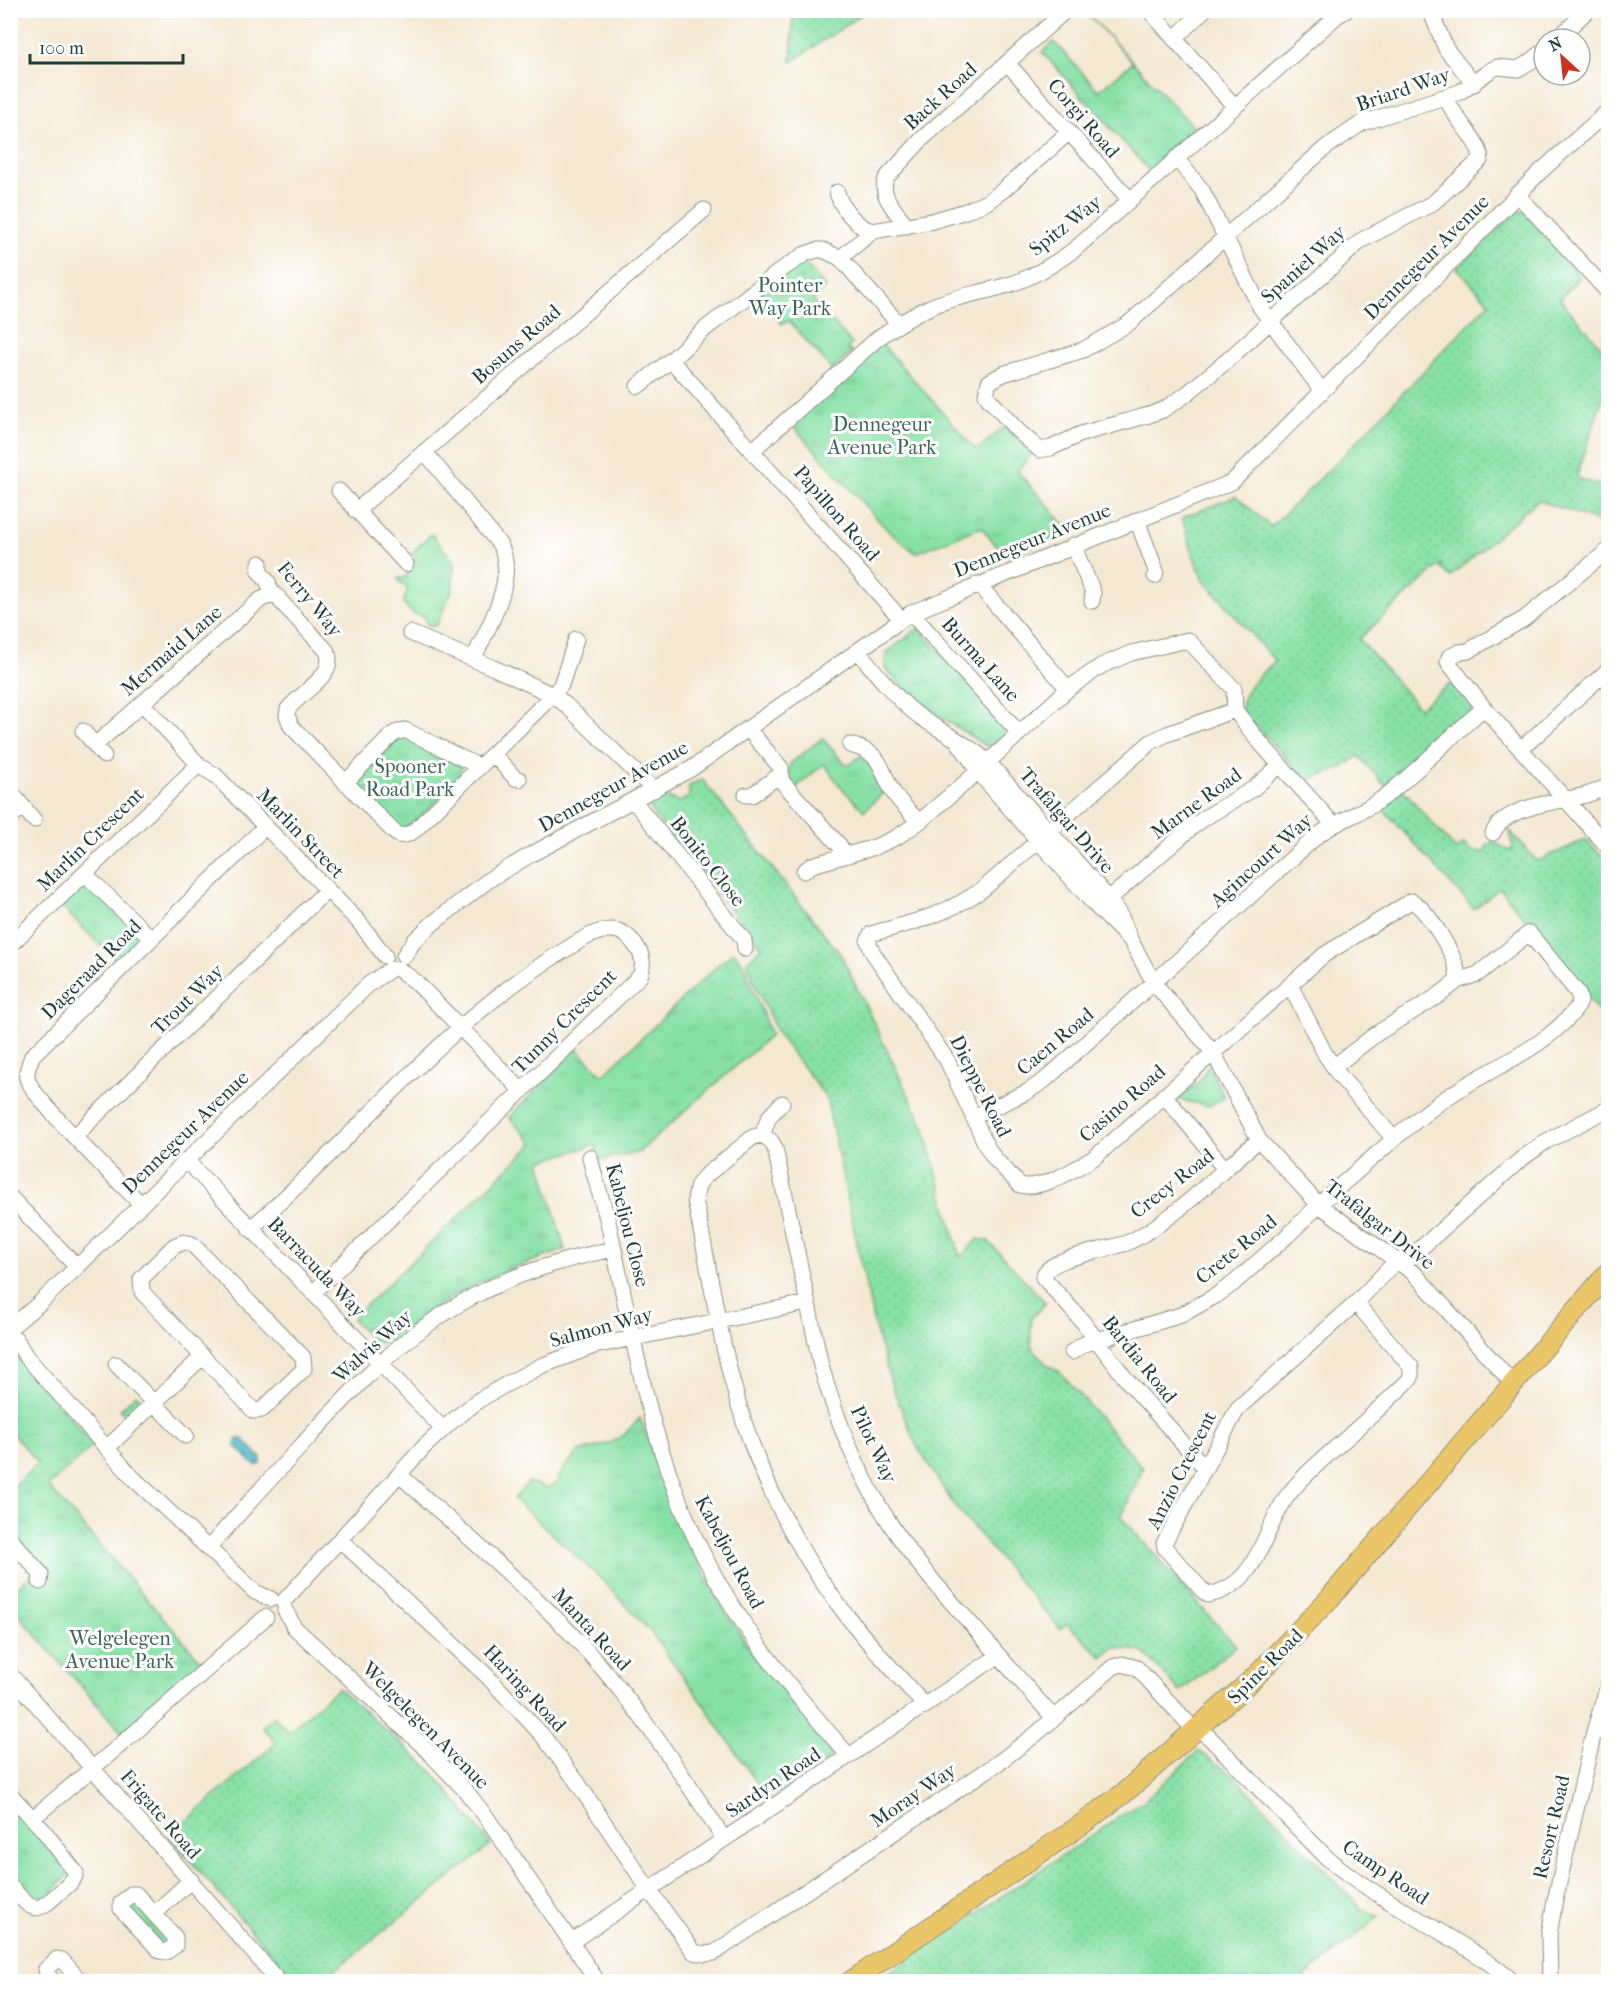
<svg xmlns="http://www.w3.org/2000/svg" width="1619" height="1992" viewBox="0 0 1619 1992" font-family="'IM FELL French Canon',serif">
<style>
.grass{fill:url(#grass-dots);stroke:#538f6d;stroke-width:1.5}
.park{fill:url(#park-tufts);stroke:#538f6d;stroke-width:1.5}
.water{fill:url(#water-ripples);stroke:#31767a;stroke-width:1.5}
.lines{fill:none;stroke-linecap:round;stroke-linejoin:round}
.minor-casing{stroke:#8a9283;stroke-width:17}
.major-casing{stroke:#8a9283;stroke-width:22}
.minor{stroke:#fff;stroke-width:15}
.major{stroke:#ebc669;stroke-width:20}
.labels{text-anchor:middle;stroke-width:6;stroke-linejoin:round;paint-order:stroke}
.street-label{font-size:20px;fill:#1f3d34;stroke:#fff}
.park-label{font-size:20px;fill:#396650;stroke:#fff}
</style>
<defs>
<pattern id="grass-dots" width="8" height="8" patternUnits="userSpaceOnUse" patternTransform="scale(1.5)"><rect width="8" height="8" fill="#87e1a6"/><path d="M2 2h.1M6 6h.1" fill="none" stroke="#74c290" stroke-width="1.8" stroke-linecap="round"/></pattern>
<pattern id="park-tufts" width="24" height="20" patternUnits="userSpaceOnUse" patternTransform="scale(1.5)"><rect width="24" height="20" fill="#87e1a6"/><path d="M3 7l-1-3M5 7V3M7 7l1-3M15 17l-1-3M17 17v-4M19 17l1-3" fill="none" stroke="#74c290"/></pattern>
<pattern id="water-ripples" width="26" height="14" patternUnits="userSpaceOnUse" patternTransform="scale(1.5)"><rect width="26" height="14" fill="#43b0c0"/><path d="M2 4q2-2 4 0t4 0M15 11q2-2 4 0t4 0" fill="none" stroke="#37909d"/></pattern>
</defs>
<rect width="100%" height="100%" fill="#fff"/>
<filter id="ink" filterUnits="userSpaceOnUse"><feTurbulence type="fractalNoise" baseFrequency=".0167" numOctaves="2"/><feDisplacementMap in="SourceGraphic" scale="12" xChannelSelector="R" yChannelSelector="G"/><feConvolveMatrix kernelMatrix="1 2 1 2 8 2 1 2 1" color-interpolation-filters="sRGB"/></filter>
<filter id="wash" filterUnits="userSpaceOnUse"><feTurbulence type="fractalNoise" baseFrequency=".008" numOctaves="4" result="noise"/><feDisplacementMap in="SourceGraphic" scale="24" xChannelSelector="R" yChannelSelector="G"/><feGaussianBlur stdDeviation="1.35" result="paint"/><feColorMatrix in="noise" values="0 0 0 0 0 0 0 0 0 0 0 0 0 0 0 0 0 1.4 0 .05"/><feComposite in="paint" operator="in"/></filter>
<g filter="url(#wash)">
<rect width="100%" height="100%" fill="#f4e8d2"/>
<path class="grass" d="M 793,11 L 793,10 L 867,11 L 791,62 Z
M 1518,211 L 1525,212 L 1580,276 L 1560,299 L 1608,355 L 1608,383 L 1577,475 L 1579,479 L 1608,488 L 1608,502 L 1602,523 L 1538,500 L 1450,577 L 1441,568 L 1441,564 L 1359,639 L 1419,708 L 1451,683 L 1475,705 L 1468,718 L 1454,723 L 1395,781 L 1456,850 L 1464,844 L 1471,851 L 1485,852 L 1487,845 L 1494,841 L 1507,850 L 1513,850 L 1510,831 L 1537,861 L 1585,840 L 1608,860 L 1608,1023 L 1500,888 L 1474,909 L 1381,807 L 1393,795 L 1359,756 L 1340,769 L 1307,780 L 1241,711 C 1242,688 1259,676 1275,661 L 1204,581 L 1194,557 L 1182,518 L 1236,496 L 1271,527 L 1337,462 L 1489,303 L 1457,268 Z
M 702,779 L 841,955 L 924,1127 L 960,1257 L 978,1239 L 988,1241 L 1046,1303 L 1031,1318 L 1031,1346 L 1046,1364 L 1060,1372 L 1143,1468 L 1121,1517 L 1236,1646 L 1180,1692 L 1143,1652 L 1114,1647 L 1102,1657 L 1067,1624 L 1060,1629 L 954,1505 L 916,1445 L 892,1386 L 874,1324 L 826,1097 L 779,1036 L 752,978 L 747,961 L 762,947 L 655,817 L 650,807 L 664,796 L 679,802 L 689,797 L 689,786 Z
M 136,1394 L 141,1399 L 142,1405 L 128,1418 L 120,1410 Z
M 338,1688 L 432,1771 L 491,1845 L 321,1981 L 295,1981 L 169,1836 L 276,1743 L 262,1727 L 274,1716 L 288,1732 Z
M 1199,1751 L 1234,1776 L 1361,1908 L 1379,1917 L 1307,1975 L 1302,1981 L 876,1981 L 1146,1799 Z"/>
<path class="park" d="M 1087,13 L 1198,132 L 1152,174 L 1042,52 L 1054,42 L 1099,91 L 1133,62 Z
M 802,260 L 825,287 L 813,300 L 852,344 L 847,348 L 852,353 L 832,370 L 789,321 L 782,324 L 759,294 Z
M 880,342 L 976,450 L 1005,427 L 1032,454 L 1017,471 L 1071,532 L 1006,557 L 981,527 L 916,553 L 890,533 L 792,425 Z
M 431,534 L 453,560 L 455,569 L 453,569 L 453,588 L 436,626 L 428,625 L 423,615 C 412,616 409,610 403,602 L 408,590 L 398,580 L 398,578 L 404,578 C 409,572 411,564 416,558 L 412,553 Z
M 919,628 L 1010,730 L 995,745 L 986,746 L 917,702 L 885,668 L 886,653 Z
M 404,736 L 461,766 L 460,779 L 410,826 L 401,830 L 357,786 L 356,781 L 399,738 Z
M 822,738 L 845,764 L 849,765 L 861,756 L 875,771 L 874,780 L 885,791 L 864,811 L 841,787 L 824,764 L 794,789 L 788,779 L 790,764 Z
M 85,887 L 92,888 L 135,932 L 138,938 L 137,942 L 118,963 L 62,907 L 78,890 Z
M 734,952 L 742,962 L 771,1035 L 639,1152 L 600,1160 L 595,1145 L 541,1161 L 541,1165 L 565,1250 C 521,1264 476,1281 437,1306 C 422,1316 407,1329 392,1340 C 373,1349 365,1332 352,1319 L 533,1144 L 509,1117 L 577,1049 L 603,1075 L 719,964 Z
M 1208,1064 L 1224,1097 L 1209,1106 L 1175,1099 L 1172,1094 L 1178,1096 L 1186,1093 L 1202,1078 Z
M 10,1355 L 18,1358 L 94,1445 L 48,1486 L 202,1662 L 122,1733 L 11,1606 L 11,1592 L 41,1566 L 11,1530 L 11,1489 L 38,1463 L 11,1432 Z
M 640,1418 L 683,1532 L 721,1605 L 759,1663 L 832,1748 L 832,1755 L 825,1763 L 768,1799 L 700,1699 L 650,1631 L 599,1577 L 514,1499 L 529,1482 L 546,1488 L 555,1485 L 564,1468 L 579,1452 L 613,1442 L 623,1436 Z
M 10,1803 L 69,1870 L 69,1874 L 43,1902 L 30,1900 L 11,1877 Z
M 133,1897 L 171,1940 L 166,1949 L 126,1905 Z"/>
<path class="water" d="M 237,1439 L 243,1439 L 261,1458 L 261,1464 L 257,1466 L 251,1462 L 235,1445 Z"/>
</g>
<g filter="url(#ink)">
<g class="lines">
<defs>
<path id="minor" d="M 1149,10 L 1235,107
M 1430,10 L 1446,49 L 1474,84
M 1174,39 L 1204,10
M 1557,39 L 1588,10
M 1007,63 L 1130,200
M 1446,97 C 1451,116 1485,146 1480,160 L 1433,203 L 1362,240 L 1223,364 L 1184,396 L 1163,410 L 1149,415 L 1081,434 L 1051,448 L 1040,450 L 1017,430 L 988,398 L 986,394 L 989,382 L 1003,374 L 1083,350 L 1128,324 L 1325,148 L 1362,123 L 1460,92 L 1491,70 L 1497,67 L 1518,69 L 1533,60 L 1544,50
M 1176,158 L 1202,190 L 1260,307 L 1322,391
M 837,192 C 840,206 857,228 873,231
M 1517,194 L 1608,292
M 907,226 C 897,212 877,194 887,177 L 922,139 L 1066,10
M 840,258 L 873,231 L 932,221 L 966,211 L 987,202 L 1002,191 L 1068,133
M 899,324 L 840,258 L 823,250 L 817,250 L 805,254 L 784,268 L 706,328 L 671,360 L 901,619
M 638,386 L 671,360
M 753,450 L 878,338 C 894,327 911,316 930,307 C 952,297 977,294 1001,287 C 1029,280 1052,266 1075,249 L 1338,15 L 1347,10
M 425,452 L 500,545 C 518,578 488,628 473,659
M 339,491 L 406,564
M 356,511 L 704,210
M 1137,520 L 1156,571 L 1155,576
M 1073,545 L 1093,592 L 1092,601
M 1606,552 L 1524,619 L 1468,651 L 1459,652 L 1449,657 L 1448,662 L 1484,708 L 1608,847
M 260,563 L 259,571 L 268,582 L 271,591 L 326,650 C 340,673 301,692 288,709 L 287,715 L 291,726 L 391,829 C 399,838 406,837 415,830 L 553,695 L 561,685 L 576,639
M 978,584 L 1068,689
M 911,613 L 1019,733
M 410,633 L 494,668 L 553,695 L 566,705 L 654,790
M 858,651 C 875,672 894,696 915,713 C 938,731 966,742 988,762 L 1109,899 L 1121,917 L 1131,941 L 1154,983 L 1213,1052 L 1259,1140 L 1319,1205 L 1415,1274 L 1513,1384
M 142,703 L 200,766 L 215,775 L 359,922 L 385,956
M 748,729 L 781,768 L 781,779 L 784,784 L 840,846 L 845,856
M 83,731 L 104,756
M 958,742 L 985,780 L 1093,903 L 1127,937
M 95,745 L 260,600 L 269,596 L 278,597
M 850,745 C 884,754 878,766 893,792 C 900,803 910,812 919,822
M 1521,749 L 1608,670
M 493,754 L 515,778 L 519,779
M 345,783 L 389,738 L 395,733 L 405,730 L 480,767
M 746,795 L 752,795 L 781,774
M 15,797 L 34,820
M 634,801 L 744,940 L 745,949
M 10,817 L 23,807
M 1493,833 C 1505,806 1557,802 1582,796 C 1591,794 1600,790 1608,786
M 804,871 L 812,865 L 875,847 L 897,837 L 919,822 L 965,783 L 1068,689 L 1101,666 L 1131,653 L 1188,640 L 1234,689 L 1235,710 L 1256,738 L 1333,824
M 85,874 L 151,938
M 1109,899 L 1191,828 L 1206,817 L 1253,789 L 1280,765
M 10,945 L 193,770 L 200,766
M 404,956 L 414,941 L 432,924 L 490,879 L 530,855 L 691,769 L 911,613 L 1232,482 L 1540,172 L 1608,111
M 398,969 L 415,981 L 522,1091
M 1290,985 L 1324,955 L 1411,901 C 1426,907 1452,951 1456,967 C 1458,971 1457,976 1457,981
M 1335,1066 L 1376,1034 L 1438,996 L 1457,981 L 1478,974 L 1529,933 L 1578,993 L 1580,1001 L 1578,1006 C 1549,1046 1497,1065 1457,1091 C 1434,1105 1414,1122 1394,1139
M 1164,1095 L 1225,1169
M 973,1117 L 1027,1092 L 1045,1080 L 1317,836 C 1339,819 1367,812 1388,794 C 1422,767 1451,736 1484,708
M 762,1135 L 769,1117 L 782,1103
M 75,1136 L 327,890
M 590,1157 C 595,1182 605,1206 610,1231 C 635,1345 650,1449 703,1554 C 741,1630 794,1693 849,1756
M 186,1160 L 443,1429
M 10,1197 L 77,1267
M 141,1204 C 122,1185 31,1097 27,1078 C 26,1070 30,1063 32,1056 L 245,847 L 265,826
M 250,1229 C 356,1138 445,1021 565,950 C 578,942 595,930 611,930 C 623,930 629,937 636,946 C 643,955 644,966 640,976 L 313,1293
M 184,1242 L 192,1244 L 303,1357 L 304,1369 L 262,1410 L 254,1411 L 142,1292 L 141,1279 L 174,1246 Z
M 1403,1264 L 1520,1160 L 1545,1142 L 1608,1109
M 1356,1303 L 1411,1367 L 1411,1378 C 1391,1398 1371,1416 1350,1435 C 1329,1454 1306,1472 1288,1495 C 1262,1530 1260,1585 1208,1595 L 1202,1590 L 1165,1548 L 1164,1543 L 1238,1408 L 1356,1303 L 1397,1260
M 10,1328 L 41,1302 L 369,984 L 391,969
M 16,1339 L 25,1355 L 133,1478 L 255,1592 L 271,1599
M 1072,1352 L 1084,1344 L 1181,1315 L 1217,1295 L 1234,1283 L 1287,1236 L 1324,1200 L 1394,1139 L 1339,1075 L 1325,1054 L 1290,985 L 1095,1157 C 1077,1168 1042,1191 1020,1185 L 995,1159 L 987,1147 L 947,1060 L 873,953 L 868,941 L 871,934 C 914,922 946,915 983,889 L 1151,742 L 1167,734 L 1235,710
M 116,1364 L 186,1436
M 107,1448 L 203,1356
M 1205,1468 L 1126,1379 L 1083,1322 L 1043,1277 C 1049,1256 1108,1251 1129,1242 C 1175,1220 1219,1172 1259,1140
M 399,1474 C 462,1533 530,1588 588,1652 C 640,1709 682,1775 724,1839
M 10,1539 L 41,1574 L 40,1582
M 340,1540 L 486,1675 L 543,1736 L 577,1782 L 649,1890 L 694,1952 L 705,1954 L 714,1953 L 998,1763 L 1036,1734 L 1113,1667 L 1122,1664 L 1137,1668 L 1188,1723 L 1209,1737 L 1327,1858 C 1385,1906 1456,1934 1514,1982
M 208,1549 C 239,1513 271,1478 303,1444 C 354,1388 404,1333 472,1297 C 517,1273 564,1259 614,1249
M 283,1602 L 424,1447 L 451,1422 L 479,1400 L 505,1385 L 541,1366 L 594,1346 L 807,1303
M 285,1610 L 294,1627 L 423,1746 L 465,1790 L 487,1818 L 598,1982
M 10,1674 L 279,1982
M 925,1706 C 899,1676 871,1647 847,1616 C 808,1567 774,1504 752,1445 C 723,1367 712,1282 695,1200 L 698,1185 L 704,1177 L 753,1137 L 762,1135 L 771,1141 L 775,1148 L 821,1366 C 837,1422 859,1476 891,1525 C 914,1561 943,1593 972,1625 C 999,1656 1026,1687 1054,1718
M 10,1794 L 44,1831 L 76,1873 C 74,1881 67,1886 61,1891 C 34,1916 34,1912 10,1886
M 33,1818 L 131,1736 L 266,1617
M 131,1894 L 136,1894 L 175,1937 L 175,1946 L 166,1952 L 160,1951 L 121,1909 L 121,1903 Z
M 154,1914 L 191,1880
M 571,1942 L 998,1656
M 54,1982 L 47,1974 L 46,1969 L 57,1959 L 62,1960 L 81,1982
M 1550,1982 L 1549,1935 L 1555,1900 L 1594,1732 L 1608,1685"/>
<path id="major" d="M 850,1982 L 1081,1825 L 1124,1793 L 1254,1678 L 1330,1598 L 1608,1273"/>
</defs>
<use href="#minor" class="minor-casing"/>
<use href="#major" class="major-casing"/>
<use href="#minor" class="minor"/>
<use href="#major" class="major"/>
</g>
</g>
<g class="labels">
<g class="street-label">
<text transform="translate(1403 89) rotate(-19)" y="7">Briard Way</text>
<text transform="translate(940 96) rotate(-42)" y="7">Back Road</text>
<text transform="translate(1084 118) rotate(49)" y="7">Corgi Road</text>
<text transform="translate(1065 225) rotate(-38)" y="7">Spitz Way</text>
<text transform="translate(1426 257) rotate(-45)" y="7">Dennegeur Avenue</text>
<text transform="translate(1303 264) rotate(-42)" y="7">Spaniel Way</text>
<text transform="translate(516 344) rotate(-41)" y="7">Bosuns Road</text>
<text transform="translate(837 513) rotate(49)" y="7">Papillon Road</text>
<text transform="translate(1032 540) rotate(-22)" y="7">Dennegeur Avenue</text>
<text transform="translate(310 599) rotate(51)" y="7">Ferry Way</text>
<text transform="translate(171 650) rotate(-41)" y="7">Mermaid Lane</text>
<text transform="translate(981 659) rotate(48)" y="7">Burma Lane</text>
<text transform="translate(613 786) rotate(-29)" y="7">Dennegeur Avenue</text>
<text transform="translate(1196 803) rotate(-36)" y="7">Marne Road</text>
<text transform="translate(1067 820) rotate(49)" y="7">Trafalgar Drive</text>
<text transform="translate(301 833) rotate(46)" y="7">Marlin Street</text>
<text transform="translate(90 839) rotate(-44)" y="7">Marlin Crescent</text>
<text transform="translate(1261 860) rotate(-42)" y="7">Agincourt Way</text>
<text transform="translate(708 861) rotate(52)" y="7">Bonito Close</text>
<text transform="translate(91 969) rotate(-45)" y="7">Dageraad Road</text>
<text transform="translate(187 999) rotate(-44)" y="7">Trout Way</text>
<text transform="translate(564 1021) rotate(-45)" y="7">Tunny Crescent</text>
<text transform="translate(1055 1041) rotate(-40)" y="7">Caen Road</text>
<text transform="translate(981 1086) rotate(63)" y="7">Dieppe Road</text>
<text transform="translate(1122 1103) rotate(-41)" y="7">Casino Road</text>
<text transform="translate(185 1132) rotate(-44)" y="7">Dennegeur Avenue</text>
<text transform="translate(1172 1183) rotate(-38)" y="7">Crecy Road</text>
<text transform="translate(1380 1224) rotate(38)" y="7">Trafalgar Drive</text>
<text transform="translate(628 1225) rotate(76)" y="7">Kabeljou Close</text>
<text transform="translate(1236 1249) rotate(-39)" y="7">Crete Road</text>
<text transform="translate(317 1267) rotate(46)" y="7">Barracuda Way</text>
<text transform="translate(601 1327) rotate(-15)" y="7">Salmon Way</text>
<text transform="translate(372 1346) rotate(-42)" y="7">Walvis Way</text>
<text transform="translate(1140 1359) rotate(51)" y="7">Bardia Road</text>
<text transform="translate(874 1444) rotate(65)" y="7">Pilot Way</text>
<text transform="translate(1181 1470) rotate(-63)" y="7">Anzio Crescent</text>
<text transform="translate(730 1552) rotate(62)" y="7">Kabeljou Road</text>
<text transform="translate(592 1629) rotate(47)" y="7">Manta Road</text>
<text transform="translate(1265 1666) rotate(-45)" y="7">Spine Road</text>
<text transform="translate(525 1688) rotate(47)" y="7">Haring Road</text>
<text transform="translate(426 1725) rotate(45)" y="7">Welgelegen Avenue</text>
<text transform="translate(773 1782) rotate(-34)" y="7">Sardyn Road</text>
<text transform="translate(913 1795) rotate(-34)" y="7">Moray Way</text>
<text transform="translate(161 1814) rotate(49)" y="7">Frigate Road</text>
<text transform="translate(1551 1827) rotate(-77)" y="7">Resort Road</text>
<text transform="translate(1386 1872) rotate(34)" y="7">Camp Road</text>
</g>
<g class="park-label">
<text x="790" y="292">Pointer<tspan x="790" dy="23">Way Park</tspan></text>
<text x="882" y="431">Dennegeur<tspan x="882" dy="23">Avenue Park</tspan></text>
<text x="410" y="773">Spooner<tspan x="410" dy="23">Road Park</tspan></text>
<text x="120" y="1645">Welgelegen<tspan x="120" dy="23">Avenue Park</tspan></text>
</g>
</g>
<rect width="1619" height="1992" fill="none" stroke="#fff" stroke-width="36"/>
<g transform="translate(1562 57) rotate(333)"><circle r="28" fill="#ffffff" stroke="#a5b1ae" stroke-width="1.5"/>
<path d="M0-4.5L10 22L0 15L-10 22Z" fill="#c8321e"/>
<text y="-9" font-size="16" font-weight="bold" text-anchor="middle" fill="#1f3d34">N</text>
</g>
<path d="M30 54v9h153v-9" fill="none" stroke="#1f3d34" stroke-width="3"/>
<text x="39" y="54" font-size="18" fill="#1f3d34" stroke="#ffffff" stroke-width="4.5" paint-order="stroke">100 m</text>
</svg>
